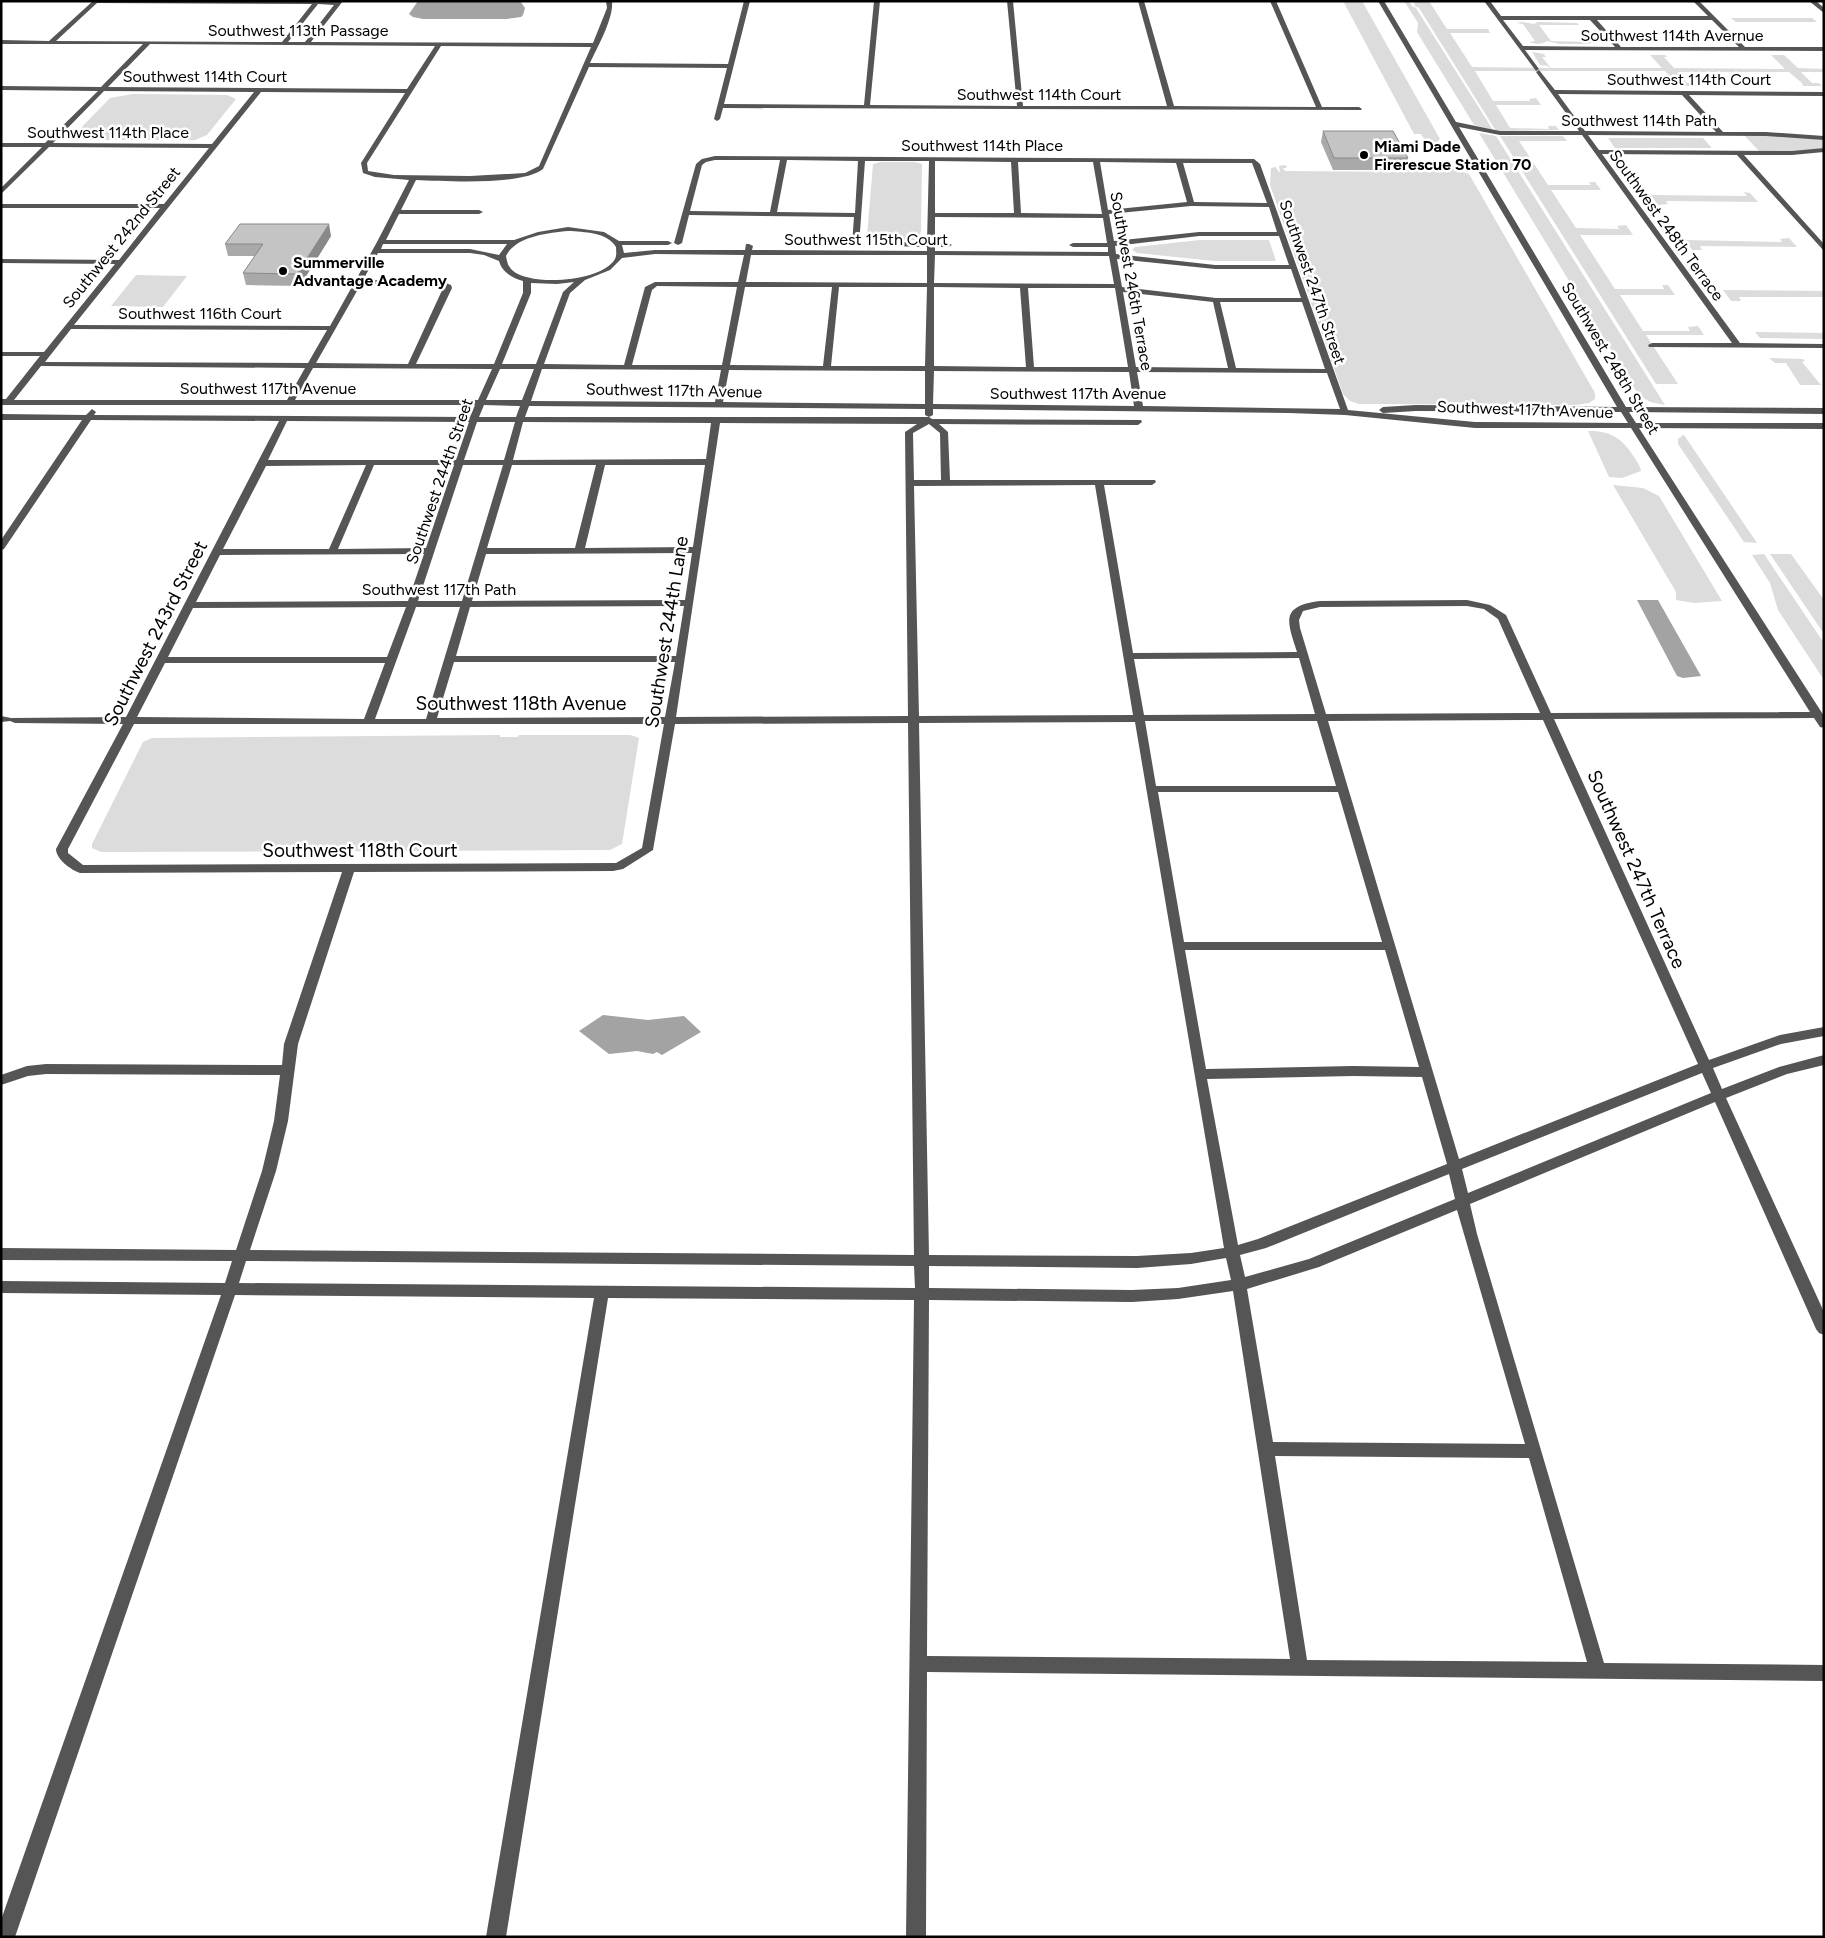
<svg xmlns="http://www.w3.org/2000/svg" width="1825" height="1938" viewBox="0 0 1825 1938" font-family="Figtree,sans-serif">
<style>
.green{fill:#dcdcdc}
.water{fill:#a3a3a3}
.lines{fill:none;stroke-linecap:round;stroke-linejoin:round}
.minor{fill:#555;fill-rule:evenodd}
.wall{fill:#a9a9a9}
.shaded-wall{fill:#898989}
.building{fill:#c4c4c4;stroke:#898989}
.poi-dot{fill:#000;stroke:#fff;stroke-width:2}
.labels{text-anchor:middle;stroke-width:5;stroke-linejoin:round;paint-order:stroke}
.far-street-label{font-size:16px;fill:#000;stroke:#fff}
.far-poi-label{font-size:16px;font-weight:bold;fill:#000;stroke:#fff;text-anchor:start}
.street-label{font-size:19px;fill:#000;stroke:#fff}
</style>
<rect width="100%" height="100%" fill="#fff"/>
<path class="green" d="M 1343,1 L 1362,1 L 1440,139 L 1437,142 L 1426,142 L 1421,134 L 1414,134 Z
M 1404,1 L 1409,1 L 1412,6 L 1416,8 L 1493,130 L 1474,125 L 1417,32 L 1418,23 Z
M 1414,1 L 1429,1 L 1447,29 L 1488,29 L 1490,33 L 1450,33 L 1472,67 L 1550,68 L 1548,66 L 1540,65 L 1532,52 L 1544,54 L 1546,57 L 1542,57 L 1551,68 L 1662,68 L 1650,55 L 1665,55 L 1667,57 L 1664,57 L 1674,68 L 1785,69 L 1771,55 L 1784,55 L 1798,68 L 1824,69 L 1824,72 L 1801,72 L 1812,83 L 1819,83 L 1822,86 L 1803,86 L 1802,83 L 1789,72 L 1678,72 L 1686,82 L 1698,86 L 1677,86 L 1677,84 L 1665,71 L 1475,71 L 1493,101 L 1530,101 L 1529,99 L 1536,98 L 1541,105 L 1496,105 L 1510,128 L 1549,129 L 1548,126 L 1556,126 L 1559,130 L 1496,131 L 1419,8 L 1415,6 Z
M 1731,18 L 1812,18 L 1817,22 L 1736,22 Z
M 1522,22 L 1534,24 L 1538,22 L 1577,23 L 1579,25 L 1539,25 L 1551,41 L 1593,42 L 1589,44 L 1560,44 L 1547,41 C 1541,45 1535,44 1529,42 L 1535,41 L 1523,24 L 1516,23 Z
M 133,94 L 227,95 L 236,99 L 207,135 L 195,140 L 89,140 L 77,139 L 72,137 L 110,98 Z
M 1479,133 L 1496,136 L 1665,405 L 1650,402 L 1638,394 Z
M 1744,135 L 1796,137 L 1824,140 L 1824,148 L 1797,151 L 1759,151 Z
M 1500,136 L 1563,136 L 1567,141 L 1519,141 L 1548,185 L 1591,185 L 1589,182 L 1595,182 L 1601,190 L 1551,190 L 1576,228 L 1619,229 L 1617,226 L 1626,225 L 1633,235 L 1580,235 L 1615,289 L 1664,289 L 1662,285 L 1668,285 L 1675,295 L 1620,295 L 1643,331 L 1690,331 L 1688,327 L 1698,326 L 1704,335 L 1646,335 L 1678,384 L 1656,384 Z
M 1608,138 L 1703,138 L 1712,148 L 1615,148 Z
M 881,162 L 915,162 L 922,164 L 921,230 L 919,240 L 876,241 L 867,236 L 873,164 Z
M 1283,165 L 1287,166 L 1286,168 L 1283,168 L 1285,171 L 1408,172 L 1405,166 L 1414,166 L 1416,171 L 1433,171 L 1431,166 L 1435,166 L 1438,172 L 1442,172 L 1439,166 C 1450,167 1458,171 1469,174 L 1595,393 L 1595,399 L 1589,403 L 1576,405 L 1359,404 L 1350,401 L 1343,394 L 1270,185 L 1271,168 L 1276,167 L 1278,171 L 1280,172 L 1279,166 Z
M 1744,192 L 1750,193 L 1758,202 L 1666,201 L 1668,204 L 1658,205 L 1651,195 L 1747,196 Z
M 1789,238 L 1797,247 L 1700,246 L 1702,250 L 1692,250 L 1685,240 L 1782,242 L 1780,239 Z
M 1200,240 L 1269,240 L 1276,261 L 1214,261 L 1137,253 L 1132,250 L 1135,247 Z
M 136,275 L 187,276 L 163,307 L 111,306 Z
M 1723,290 L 1824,291 L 1824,297 L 1739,297 L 1741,301 L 1731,301 Z
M 1755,332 L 1824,333 L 1824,339 L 1760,338 Z
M 1769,358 L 1803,359 L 1805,361 L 1802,362 L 1821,385 L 1800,385 L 1786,363 L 1775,363 Z
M 1588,431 C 1610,430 1623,439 1634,457 C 1637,462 1641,467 1641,471 L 1622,478 L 1609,477 Z
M 1683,435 L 1684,435 L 1757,543 L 1744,542 L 1678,444 L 1678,439 Z
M 1613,485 L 1643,488 L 1659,496 L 1722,601 L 1694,603 L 1676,600 L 1676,592 Z
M 1764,554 L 1824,643 L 1824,680 L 1778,610 L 1770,583 L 1752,555 Z
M 1770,554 L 1791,554 L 1824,600 L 1824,634 Z
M 500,735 L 500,737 L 518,737 L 519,735 L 630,735 L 639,738 L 622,844 L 610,850 L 114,852 L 101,852 L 92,848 L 92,844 L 143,742 L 152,738 Z"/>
<path class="water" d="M 418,1 L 520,1 L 525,8 L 523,15 L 521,17 L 507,19 L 423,19 L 413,17 L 409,14 Z
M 1637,600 L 1658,600 L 1701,676 L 1683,678 L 1677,676 Z
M 603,1015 L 648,1020 L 684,1016 L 701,1032 L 662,1055 L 657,1052 L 653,1054 L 637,1051 L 609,1054 L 579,1031 Z"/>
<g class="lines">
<path class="minor" d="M 93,1 L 343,1 L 311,42 L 593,43 L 607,8 L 606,1 L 612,1 C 614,18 597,48 590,63 L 728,64 L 744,1 L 750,1 L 724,104 L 864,105 L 874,1 L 880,1 L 870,105 L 1017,106 L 1007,1 L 1013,1 L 1023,106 L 1167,106 L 1138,1 L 1144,1 L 1174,106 L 1316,107 L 1270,1 L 1276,1 L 1322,107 L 1359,107 L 1362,109 L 1361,110 L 723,108 L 720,119 L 717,121 L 714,119 L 727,68 L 589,67 L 543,169 C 521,186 445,181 416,180 L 401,210 L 479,210 L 483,212 L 479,214 L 399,214 L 386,240 L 514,240 L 538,232 L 568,227 L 604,232 L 619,241 L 668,241 L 672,243 L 668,245 L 622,245 L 624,253 L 655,250 L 745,250 L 746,244 L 749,244 L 753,246 L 752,250 L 927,251 L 927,247 L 888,246 L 884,244 L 888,242 L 927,242 L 929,161 L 865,161 L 859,246 L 852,244 L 854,217 L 689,215 L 682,243 L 678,245 L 674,243 L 696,164 L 702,159 L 715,156 L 1254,159 L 1260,164 L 1348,410 L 1475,422 L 1628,423 L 1621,412 L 1416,411 L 1383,413 L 1379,410 L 1383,407 L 1416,405 L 1617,407 L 1378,1 L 1384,1 L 1456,122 L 1500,131 L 1579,131 L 1536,72 L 1539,70 L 1555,90 L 1824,92 L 1824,96 L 1689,95 L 1723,132 L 1766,132 L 1824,136 L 1824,140 L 1766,136 L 1588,135 L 1599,150 L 1792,151 L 1824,148 L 1824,152 L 1792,155 L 1744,155 L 1824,244 L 1824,251 L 1737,155 L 1602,154 L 1740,343 L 1824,344 L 1824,348 L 1649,347 L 1648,345 L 1652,343 L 1732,343 L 1582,135 L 1500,135 L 1459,127 L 1626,407 L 1824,408 L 1824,414 L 1629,412 L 1636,423 L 1824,423 L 1824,429 L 1639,428 L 1824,716 L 1824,728 L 1820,727 L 1814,718 L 1554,719 L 1709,1060 L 1780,1035 L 1824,1027 L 1824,1036 L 1781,1044 L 1713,1068 L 1722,1089 L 1779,1067 L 1824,1055 L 1824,1065 L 1787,1074 L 1726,1098 L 1824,1312 L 1824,1335 L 1819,1333 L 1816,1329 L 1715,1102 L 1470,1204 L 1477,1234 L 1604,1663 L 1824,1665 L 1824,1681 L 927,1672 L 926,1937 L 906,1937 L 914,1300 L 608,1298 L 506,1937 L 486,1937 L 594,1298 L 235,1295 L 15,1937 L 1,1937 L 1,1920 L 221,1295 L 1,1293 L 1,1281 L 225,1283 L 232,1261 L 1,1260 L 1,1248 L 236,1250 L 262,1171 L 274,1121 L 280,1075 L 46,1074 L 28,1076 L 1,1085 L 1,1075 L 27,1066 L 46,1064 L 282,1065 L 284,1044 L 342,872 L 80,873 C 71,870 56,859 56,849 L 123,724 L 15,723 L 10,721 L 1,722 L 1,716 L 11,718 L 126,717 L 279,421 L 91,420 L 4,549 L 1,550 L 1,540 L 82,420 L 1,420 L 1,414 L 86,415 L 92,409 L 96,412 L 94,415 L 470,417 L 475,405 L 1,405 L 1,399 L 6,399 L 40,356 L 1,356 L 1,352 L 44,352 L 115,264 L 1,263 L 1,259 L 119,260 L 160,208 L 1,208 L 1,204 L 164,204 L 209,148 L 49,147 L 1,194 L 1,188 L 42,147 L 1,147 L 1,143 L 45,143 L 98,91 L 1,90 L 1,86 L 101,87 L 143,44 L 1,44 L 1,40 L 49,41 ZM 97,3 L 312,4 L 282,42 L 56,41 ZM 318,4 L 334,5 L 305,42 L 288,42 ZM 150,44 L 435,46 L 407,89 L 108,87 ZM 441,46 L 591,47 L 539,166 L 525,173 L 470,176 L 394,175 L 368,171 L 367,163 ZM 104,91 L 254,92 L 212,144 L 53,143 ZM 261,92 L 405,93 L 361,163 L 363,173 L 375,177 L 409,180 L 377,242 L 330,326 L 74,325 ZM 1558,94 L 1682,95 L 1716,132 L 1585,131 ZM 715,160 L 780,160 L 770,212 L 690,211 L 702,165 L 706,162 ZM 787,160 L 858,161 L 855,213 L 777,212 ZM 935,161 L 1011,162 L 1014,213 L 935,213 ZM 1018,162 L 1093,162 L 1102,214 L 1021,213 ZM 1100,162 L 1176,163 L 1187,202 L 1108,210 ZM 1183,163 L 1252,163 L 1267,203 L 1194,202 ZM 1191,206 L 1269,207 L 1277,232 L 1199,232 L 1114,241 L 1109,214 ZM 935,217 L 1103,218 L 1107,243 L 1073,243 L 1069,245 L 1073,247 L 1108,247 L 1108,252 L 935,251 L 935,247 L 948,247 L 952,245 L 948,243 L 935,243 ZM 568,231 C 584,232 607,232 616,247 C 616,251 617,255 615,259 C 602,282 530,287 512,270 C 508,266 507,262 506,256 C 516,236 548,233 568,231 ZM 1199,236 L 1279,236 L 1289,265 L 1215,265 L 1116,254 L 1115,246 ZM 383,244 L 507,244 L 499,255 L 470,249 L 381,249 ZM 378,253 L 470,253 L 484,255 L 499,261 C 502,272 512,278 523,281 L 523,293 L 494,364 L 416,364 L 452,288 L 451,285 L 438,280 L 363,280 ZM 655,254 L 744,255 L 738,282 L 655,282 L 645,287 L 624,365 L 544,364 L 570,293 L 585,280 L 610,270 L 622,258 ZM 751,255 L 927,255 L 927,283 L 746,282 ZM 935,255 L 1109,256 L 1114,284 L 934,283 ZM 1117,259 L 1215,269 L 1291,269 L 1301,298 L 1216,298 L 1122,287 ZM 574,282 L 563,292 L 536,364 L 502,364 L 531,293 L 531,283 L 557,284 ZM 361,284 L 437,284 L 444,286 L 408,364 L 316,363 ZM 657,286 L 737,287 L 722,365 L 632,365 L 652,290 ZM 745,287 L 832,287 L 823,366 L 730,365 ZM 839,287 L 927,287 L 925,366 L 831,366 ZM 934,287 L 1020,288 L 1026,367 L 934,366 ZM 1028,288 L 1115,288 L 1128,367 L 1034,367 ZM 1123,292 L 1213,302 L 1228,368 L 1136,367 ZM 1220,302 L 1302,302 L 1325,369 L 1236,368 ZM 71,329 L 327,330 L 308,363 L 45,362 ZM 41,366 L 305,368 L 287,400 L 14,400 ZM 313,368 L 492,369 L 478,400 L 295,400 ZM 500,369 L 534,369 L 522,400 L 486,400 ZM 542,369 L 721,370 L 715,402 L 531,401 ZM 729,370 L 925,371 L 925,404 L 723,402 ZM 934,371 L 1129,372 L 1134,406 L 933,404 ZM 1137,372 L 1327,373 L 1340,409 L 1143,406 ZM 484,405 L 520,406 L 516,417 L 479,417 ZM 529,406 L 925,409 L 925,415 L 929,417 L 525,417 ZM 933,409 L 1289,413 L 1345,415 L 1475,428 L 1631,428 L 1810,712 L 1551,713 L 1506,615 L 1490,605 L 1467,600 L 1320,601 C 1280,606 1287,621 1297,652 L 1133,653 L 1104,485 L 1152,485 L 1156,482 L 1155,480 L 950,480 L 948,432 L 939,424 L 1138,425 L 1142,422 L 1141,420 L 932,419 L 929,417 L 933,415 ZM 287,421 L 469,422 L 456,460 L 268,460 ZM 477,422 L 515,422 L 504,460 L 464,460 ZM 523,422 L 711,423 L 706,459 L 513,460 ZM 720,423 L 917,424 L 905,432 L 908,716 L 676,717 ZM 929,424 L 940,433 L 941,480 L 914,480 L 913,433 ZM 366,465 L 329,549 L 223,549 L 266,466 ZM 374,465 L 454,465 L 426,548 L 338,549 ZM 463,465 L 503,465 L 462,601 L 418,601 ZM 512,465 L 596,465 L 575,548 L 487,548 ZM 605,465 L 705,465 L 693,547 L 585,548 ZM 1095,485 L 1133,715 L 919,716 L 914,486 ZM 692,553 L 685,600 L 472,601 L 486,554 ZM 424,554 L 408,601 L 196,602 L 220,555 ZM 684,606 L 676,656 L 456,656 L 470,607 ZM 1467,606 L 1484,609 L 1498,619 L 1540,713 L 1326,714 L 1300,628 L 1299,620 L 1303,611 L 1320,607 ZM 406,607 L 387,657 L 168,657 L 193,608 ZM 416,607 L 460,607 L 426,719 L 375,719 ZM 1299,658 L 1315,714 L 1144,715 L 1134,659 ZM 454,662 L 675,662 L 665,717 L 437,718 ZM 165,663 L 385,663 L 364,719 L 137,717 ZM 1543,720 L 1698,1064 L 1459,1159 L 1328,721 ZM 1145,721 L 1317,721 L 1336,786 L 1156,786 ZM 1135,722 L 1224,1248 L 1191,1253 L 1137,1256 L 929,1255 L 919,723 ZM 908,723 L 914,1255 L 250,1250 L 276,1171 L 288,1121 L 298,1044 L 354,872 L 613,871 L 623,869 L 653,850 L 675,724 ZM 134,724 L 664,724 L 642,848 L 616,863 L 83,865 L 68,853 L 68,849 ZM 1158,792 L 1338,792 L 1382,942 L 1184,942 ZM 1185,950 L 1385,950 L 1419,1067 L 1353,1066 L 1206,1069 ZM 1702,1073 L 1711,1093 L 1468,1193 L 1462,1169 ZM 1353,1076 L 1422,1077 L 1447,1164 L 1258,1239 L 1238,1245 L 1207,1079 ZM 1449,1174 L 1455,1199 L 1309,1259 L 1245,1277 L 1240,1255 L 1266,1248 ZM 1457,1210 L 1525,1444 L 1273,1442 L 1247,1289 L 1319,1267 ZM 1226,1258 L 1231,1280 L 1178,1288 L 1132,1290 L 929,1288 L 929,1266 L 1137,1268 L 1191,1264 ZM 246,1261 L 914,1266 L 915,1288 L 239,1283 ZM 1233,1291 L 1290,1659 L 927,1656 L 929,1300 L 1132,1302 L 1178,1299 ZM 1275,1456 L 1529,1458 L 1587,1662 L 1307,1660 Z
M 1484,1 L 1490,1 L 1501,16 L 1708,16 L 1694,2 L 1699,1 L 1745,47 L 1824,47 L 1824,51 L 1525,50 L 1539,69 L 1536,71 ZM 1503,20 L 1590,20 L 1615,47 L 1523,46 ZM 1597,20 L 1712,20 L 1739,47 L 1621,47 Z
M 1809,1 L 1816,1 L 1824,8 L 1824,13 Z"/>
</g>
<path class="wall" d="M 1323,131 L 1408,158 L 1406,170 L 1333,170 L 1321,142 Z
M 331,236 L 300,286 L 246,285 L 243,273 L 255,256 L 228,256 L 225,244 Z"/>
<path class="shaded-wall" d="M 329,224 L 331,236 L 300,286 L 297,274 Z"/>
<path class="building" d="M 1323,131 L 1393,131 L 1408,158 L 1334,158 Z
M 240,224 L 329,224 L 297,274 L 243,273 L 263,244 L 225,244 Z"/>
<g class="poi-dot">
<circle cx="1364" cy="155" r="5"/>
<circle cx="283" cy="271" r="5"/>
</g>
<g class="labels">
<g class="far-street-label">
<text x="298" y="36">Southwest 113th Passage</text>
<text x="1672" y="41">Southwest 114th Avernue</text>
<text x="205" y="82">Southwest 114th Court</text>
<text x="1689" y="85">Southwest 114th Court</text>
<text x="1039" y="100">Southwest 114th Court</text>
<text x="1639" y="126">Southwest 114th Path</text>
<text x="108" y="138">Southwest 114th Place</text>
<text x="982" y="151">Southwest 114th Place</text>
<text transform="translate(1667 225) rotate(54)" y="6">Southwest 248th Terrace</text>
<text transform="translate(121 237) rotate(-51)" y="6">Southwest 242nd Street</text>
<text x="866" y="245">Southwest 115th Court</text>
<text transform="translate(1132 281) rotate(80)" y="6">Southwest 246th Terrace</text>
<text transform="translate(1313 282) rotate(71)" y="6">Southwest 247th Street</text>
<text x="200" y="319">Southwest 116th Court</text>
<text transform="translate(1611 358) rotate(59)" y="6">Southwest 248th Street</text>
<text x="268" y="394">Southwest 117th Avenue</text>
<text transform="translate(674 390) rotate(1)" y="6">Southwest 117th Avenue</text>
<text x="1078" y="399">Southwest 117th Avenue</text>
<text transform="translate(1525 409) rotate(2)" y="6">Southwest 117th Avenue</text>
<text transform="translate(439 481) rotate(-71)" y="6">Southwest 244th Street</text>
<text x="439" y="595">Southwest 117th Path</text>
</g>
<g class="far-poi-label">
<text x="1374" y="152">Miami Dade<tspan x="1374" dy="18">Firerescue Station 70</tspan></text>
<text x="293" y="268">Summerville<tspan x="293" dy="18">Advantage Academy</tspan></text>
</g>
<g class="street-label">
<text transform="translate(666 632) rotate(-81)" y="7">Southwest 244th Lane</text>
<text transform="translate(155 633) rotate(-63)" y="7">Southwest 243rd Street</text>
<text x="521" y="710">Southwest 118th Avenue</text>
<text x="360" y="857">Southwest 118th Court</text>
<text transform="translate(1637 869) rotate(66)" y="7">Southwest 247th Terrace</text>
</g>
</g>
<rect width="1825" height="1938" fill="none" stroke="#000000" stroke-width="5"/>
</svg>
